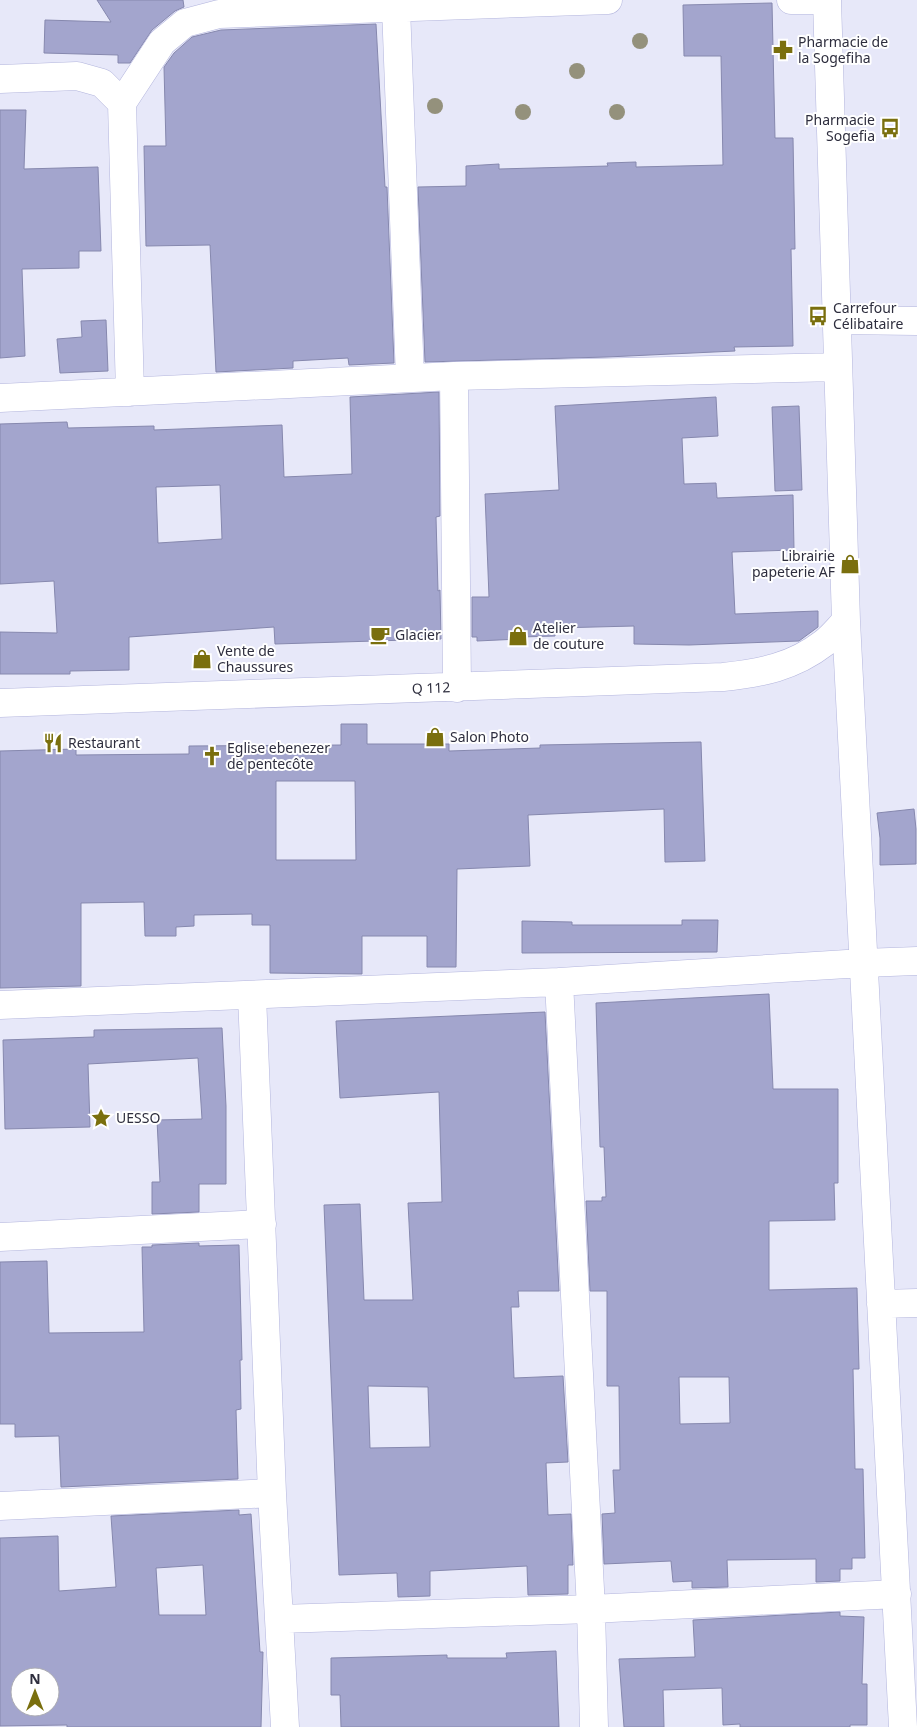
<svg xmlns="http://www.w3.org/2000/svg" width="917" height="1727" viewBox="0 0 917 1727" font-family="'Noto Sans',sans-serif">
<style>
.building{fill:#a3a5cd;stroke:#8688ae;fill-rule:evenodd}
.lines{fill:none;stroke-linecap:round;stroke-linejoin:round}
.minor-casing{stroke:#b3b5dd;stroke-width:29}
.minor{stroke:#fff;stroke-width:28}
.tree{fill:#94917c}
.labels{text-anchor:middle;stroke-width:4;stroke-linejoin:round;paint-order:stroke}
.poi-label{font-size:14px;fill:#2e2e3e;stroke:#fff;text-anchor:start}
.street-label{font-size:14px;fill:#2e2e3e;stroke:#fff}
</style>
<rect width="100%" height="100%" fill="#e7e8f9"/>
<path class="building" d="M 97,0 L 183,0 L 184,7 L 175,11 L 152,30 L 130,63 L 118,63 L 118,55 L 44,53 L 45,20 L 111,22 Z
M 772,3 L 775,138 L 793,138 L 795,249 L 791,249 L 793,346 L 734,347 L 735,351 L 607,357 L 425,362 L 418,187 L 466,186 L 466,166 L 499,164 L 499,169 L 608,166 L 607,163 L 636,162 L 636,167 L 723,165 L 721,56 L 684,56 L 683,5 Z
M 376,24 L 385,187 L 387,187 L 394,363 L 349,365 L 348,358 L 293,361 L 293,368 L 216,372 L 210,245 L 146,246 L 144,146 L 166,146 L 164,67 L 174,53 L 192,37 L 221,30 Z
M 0,110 L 26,110 L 24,169 L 98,167 L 101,251 L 79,251 L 79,268 L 22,269 L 25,356 L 0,358 Z
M 106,320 L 108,371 L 60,373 L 57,339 L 82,337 L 81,321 Z
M 439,392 L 440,516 L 436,517 L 438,591 L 440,590 L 441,639 L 275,644 L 274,627 L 129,637 L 129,670 L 70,671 L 70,674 L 0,674 L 0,632 L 57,633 L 54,581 L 0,584 L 0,424 L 67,422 L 68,428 L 154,426 L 154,430 L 282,425 L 284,477 L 352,474 L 350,397 ZM 220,485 L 222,539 L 158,543 L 156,487 Z
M 716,397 L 718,436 L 682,438 L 684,484 L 716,483 L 717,498 L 793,495 L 794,550 L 732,552 L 735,614 L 818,611 L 818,627 L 799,641 L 689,645 L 634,644 L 634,626 L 555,628 L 555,636 L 520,637 L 520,639 L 477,641 L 477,637 L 472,637 L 472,597 L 489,597 L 485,494 L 559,490 L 555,406 Z
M 799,406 L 802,490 L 775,491 L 772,407 Z
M 341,724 L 367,724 L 367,744 L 449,744 L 449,751 L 540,748 L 540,745 L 701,742 L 705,861 L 665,862 L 664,809 L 528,815 L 530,866 L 457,869 L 456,967 L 427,967 L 427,936 L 362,936 L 362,974 L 270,973 L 270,925 L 252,925 L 252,914 L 194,915 L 194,926 L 176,927 L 176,936 L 145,936 L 144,902 L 81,903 L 81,986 L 0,988 L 0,751 L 76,749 L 76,755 L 189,754 L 189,746 L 341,745 ZM 276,781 L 355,781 L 356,860 L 276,860 Z
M 914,809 L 916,829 L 916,864 L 880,865 L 880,838 L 877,813 Z
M 682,920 L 718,920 L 717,952 L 522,953 L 522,921 L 572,922 L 572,925 L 682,925 Z
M 769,994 L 773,1089 L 838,1089 L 838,1183 L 834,1183 L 835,1220 L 769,1221 L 769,1290 L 857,1288 L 859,1369 L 853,1369 L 855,1469 L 863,1469 L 865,1558 L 852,1558 L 852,1569 L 840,1569 L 840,1581 L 816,1582 L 816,1559 L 727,1560 L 728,1587 L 692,1588 L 692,1581 L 673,1582 L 671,1561 L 604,1564 L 602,1514 L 615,1513 L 613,1470 L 620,1470 L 619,1386 L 607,1386 L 607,1291 L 590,1291 L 586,1201 L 602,1201 L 602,1197 L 606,1197 L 604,1147 L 600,1147 L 596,1003 ZM 679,1377 L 729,1377 L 730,1423 L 680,1424 Z
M 545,1012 L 559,1291 L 518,1291 L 519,1307 L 511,1307 L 514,1378 L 563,1376 L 568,1462 L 546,1463 L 548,1515 L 571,1514 L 573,1565 L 568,1565 L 568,1594 L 528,1595 L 527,1566 L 430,1571 L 430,1596 L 398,1597 L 397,1573 L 339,1575 L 324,1205 L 360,1204 L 364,1300 L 413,1300 L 408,1203 L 442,1202 L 439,1092 L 340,1098 L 336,1021 ZM 368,1386 L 428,1387 L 430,1447 L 370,1448 Z
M 222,1028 L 226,1106 L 226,1184 L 199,1184 L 199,1212 L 152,1214 L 152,1182 L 160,1182 L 157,1120 L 202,1119 L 198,1058 L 88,1064 L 90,1127 L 5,1129 L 3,1040 L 94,1037 L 94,1030 Z
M 199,1243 L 199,1246 L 239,1245 L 242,1360 L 240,1360 L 241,1409 L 236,1410 L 238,1479 L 61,1487 L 59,1436 L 15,1437 L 15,1424 L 0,1424 L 0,1262 L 47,1261 L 49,1333 L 144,1332 L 142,1247 L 152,1247 L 152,1245 Z
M 239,1510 L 239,1515 L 251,1514 L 260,1652 L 263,1652 L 261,1727 L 67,1727 L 67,1725 L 0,1726 L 0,1538 L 58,1536 L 59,1591 L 116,1587 L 111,1516 ZM 203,1565 L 206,1615 L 159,1615 L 156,1568 ZM 20,1677 L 50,1677 L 50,1707 L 20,1707 Z
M 840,1612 L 840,1616 L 864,1617 L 862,1684 L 867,1684 L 867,1725 L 850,1725 L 850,1727 L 740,1727 L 740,1724 L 723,1725 L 722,1688 L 663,1690 L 664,1727 L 624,1727 L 619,1659 L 695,1657 L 693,1620 Z
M 556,1651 L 559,1727 L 341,1727 L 340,1695 L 331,1695 L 331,1658 L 447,1655 L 447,1658 L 507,1658 L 506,1653 Z"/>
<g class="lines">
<defs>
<path id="minor" d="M 791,0 L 827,0
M 827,0 L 846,621 L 903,1727
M 396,7 L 410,378
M 0,79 L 77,76 L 102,83 L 122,103
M 837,320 L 917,321
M 454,376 L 457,688
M 130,392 L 122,103 L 162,42 L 185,23 L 219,14 L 608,0
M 0,398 L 454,376 L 838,367
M 0,703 L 723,677 C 761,673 793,667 824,643 C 832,637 839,628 846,621
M 559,982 L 591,1609 L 594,1727
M 252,995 L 272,1493 L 285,1727
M 0,1005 L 559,982 L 863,963 L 917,961
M 0,1237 L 262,1224
M 881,1304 L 917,1303
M 0,1506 L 272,1493
M 280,1619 L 591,1609 L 897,1594"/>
</defs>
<use href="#minor" class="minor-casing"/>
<use href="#minor" class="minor"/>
</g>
<g class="tree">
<circle cx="640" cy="41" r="8"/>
<circle cx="577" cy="71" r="8"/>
<circle cx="435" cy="106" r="8"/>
<circle cx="523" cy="112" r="8"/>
<circle cx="617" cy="112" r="8"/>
</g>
<defs>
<symbol id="pharmacy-bare" viewBox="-9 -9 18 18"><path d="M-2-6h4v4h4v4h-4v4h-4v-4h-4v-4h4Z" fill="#7a6f0e" stroke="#fff" stroke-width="2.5" paint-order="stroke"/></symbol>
<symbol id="bus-bare" viewBox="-9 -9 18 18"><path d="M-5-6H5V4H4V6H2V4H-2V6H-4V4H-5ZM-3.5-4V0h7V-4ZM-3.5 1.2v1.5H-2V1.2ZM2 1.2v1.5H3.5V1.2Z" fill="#7a6f0e" stroke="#fff" stroke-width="2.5" paint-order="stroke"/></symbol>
<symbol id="shop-bare" viewBox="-9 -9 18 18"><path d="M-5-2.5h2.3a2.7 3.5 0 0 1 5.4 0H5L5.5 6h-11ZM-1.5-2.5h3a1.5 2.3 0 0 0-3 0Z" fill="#7a6f0e" stroke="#fff" stroke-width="2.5" paint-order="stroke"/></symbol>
<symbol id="cafe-bare" viewBox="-9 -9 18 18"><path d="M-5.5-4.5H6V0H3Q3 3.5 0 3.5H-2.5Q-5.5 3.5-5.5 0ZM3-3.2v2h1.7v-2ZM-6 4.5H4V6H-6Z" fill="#7a6f0e" stroke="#fff" stroke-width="2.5" paint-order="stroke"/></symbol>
<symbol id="restaurant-bare" viewBox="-9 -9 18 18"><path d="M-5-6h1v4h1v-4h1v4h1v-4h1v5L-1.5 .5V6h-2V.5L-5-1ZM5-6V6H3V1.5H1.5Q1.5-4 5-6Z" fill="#7a6f0e" stroke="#fff" stroke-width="2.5" paint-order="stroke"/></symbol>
<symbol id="church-bare" viewBox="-9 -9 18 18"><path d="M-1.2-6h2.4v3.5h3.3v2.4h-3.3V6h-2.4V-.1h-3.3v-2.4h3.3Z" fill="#7a6f0e" stroke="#fff" stroke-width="2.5" paint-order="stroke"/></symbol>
<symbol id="sight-bare" viewBox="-9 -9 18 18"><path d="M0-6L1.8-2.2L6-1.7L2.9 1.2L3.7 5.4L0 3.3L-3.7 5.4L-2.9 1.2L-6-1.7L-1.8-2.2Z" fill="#7a6f0e" stroke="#fff" stroke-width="2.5" paint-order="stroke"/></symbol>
</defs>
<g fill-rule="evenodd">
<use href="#pharmacy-bare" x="769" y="36" width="28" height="28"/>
<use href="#bus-bare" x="876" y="114" width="28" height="28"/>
<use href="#bus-bare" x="804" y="302" width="28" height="28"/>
<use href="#shop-bare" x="836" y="550" width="28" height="28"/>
<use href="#cafe-bare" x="366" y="621" width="28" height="28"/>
<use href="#shop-bare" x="504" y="622" width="28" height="28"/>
<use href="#shop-bare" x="188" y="645" width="28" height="28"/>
<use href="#shop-bare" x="421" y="723" width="28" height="28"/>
<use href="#restaurant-bare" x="39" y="729" width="28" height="28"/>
<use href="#church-bare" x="198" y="742" width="28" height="28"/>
<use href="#sight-bare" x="87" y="1104" width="28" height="28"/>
</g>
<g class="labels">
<g class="poi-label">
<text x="798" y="47">Pharmacie de<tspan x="798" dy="16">la Sogefiha</tspan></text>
<text x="875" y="125" text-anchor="end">Pharmacie<tspan x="875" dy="16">Sogefia</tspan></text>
<text x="833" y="313">Carrefour<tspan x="833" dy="16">Célibataire</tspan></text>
<text x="835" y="561" text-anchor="end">Librairie<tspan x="835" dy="16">papeterie AF</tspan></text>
<text x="533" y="633">Atelier<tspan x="533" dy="16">de couture</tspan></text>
<text x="395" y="640">Glacier</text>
<text x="217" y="656">Vente de<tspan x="217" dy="16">Chaussures</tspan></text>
<text x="450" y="742">Salon Photo</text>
<text x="68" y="748">Restaurant</text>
<text x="227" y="753">Eglise ebenezer<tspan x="227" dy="16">de pentecôte</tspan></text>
<text x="116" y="1123">UESSO</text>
</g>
<g class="street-label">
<text transform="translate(431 688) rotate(-2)" y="5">Q 112</text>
</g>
</g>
<g transform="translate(35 1692)"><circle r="24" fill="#ffffff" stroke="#ababb2"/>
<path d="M0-4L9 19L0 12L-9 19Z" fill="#7a6f0e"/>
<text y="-8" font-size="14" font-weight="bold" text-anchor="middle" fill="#2e2e3e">N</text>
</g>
</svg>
